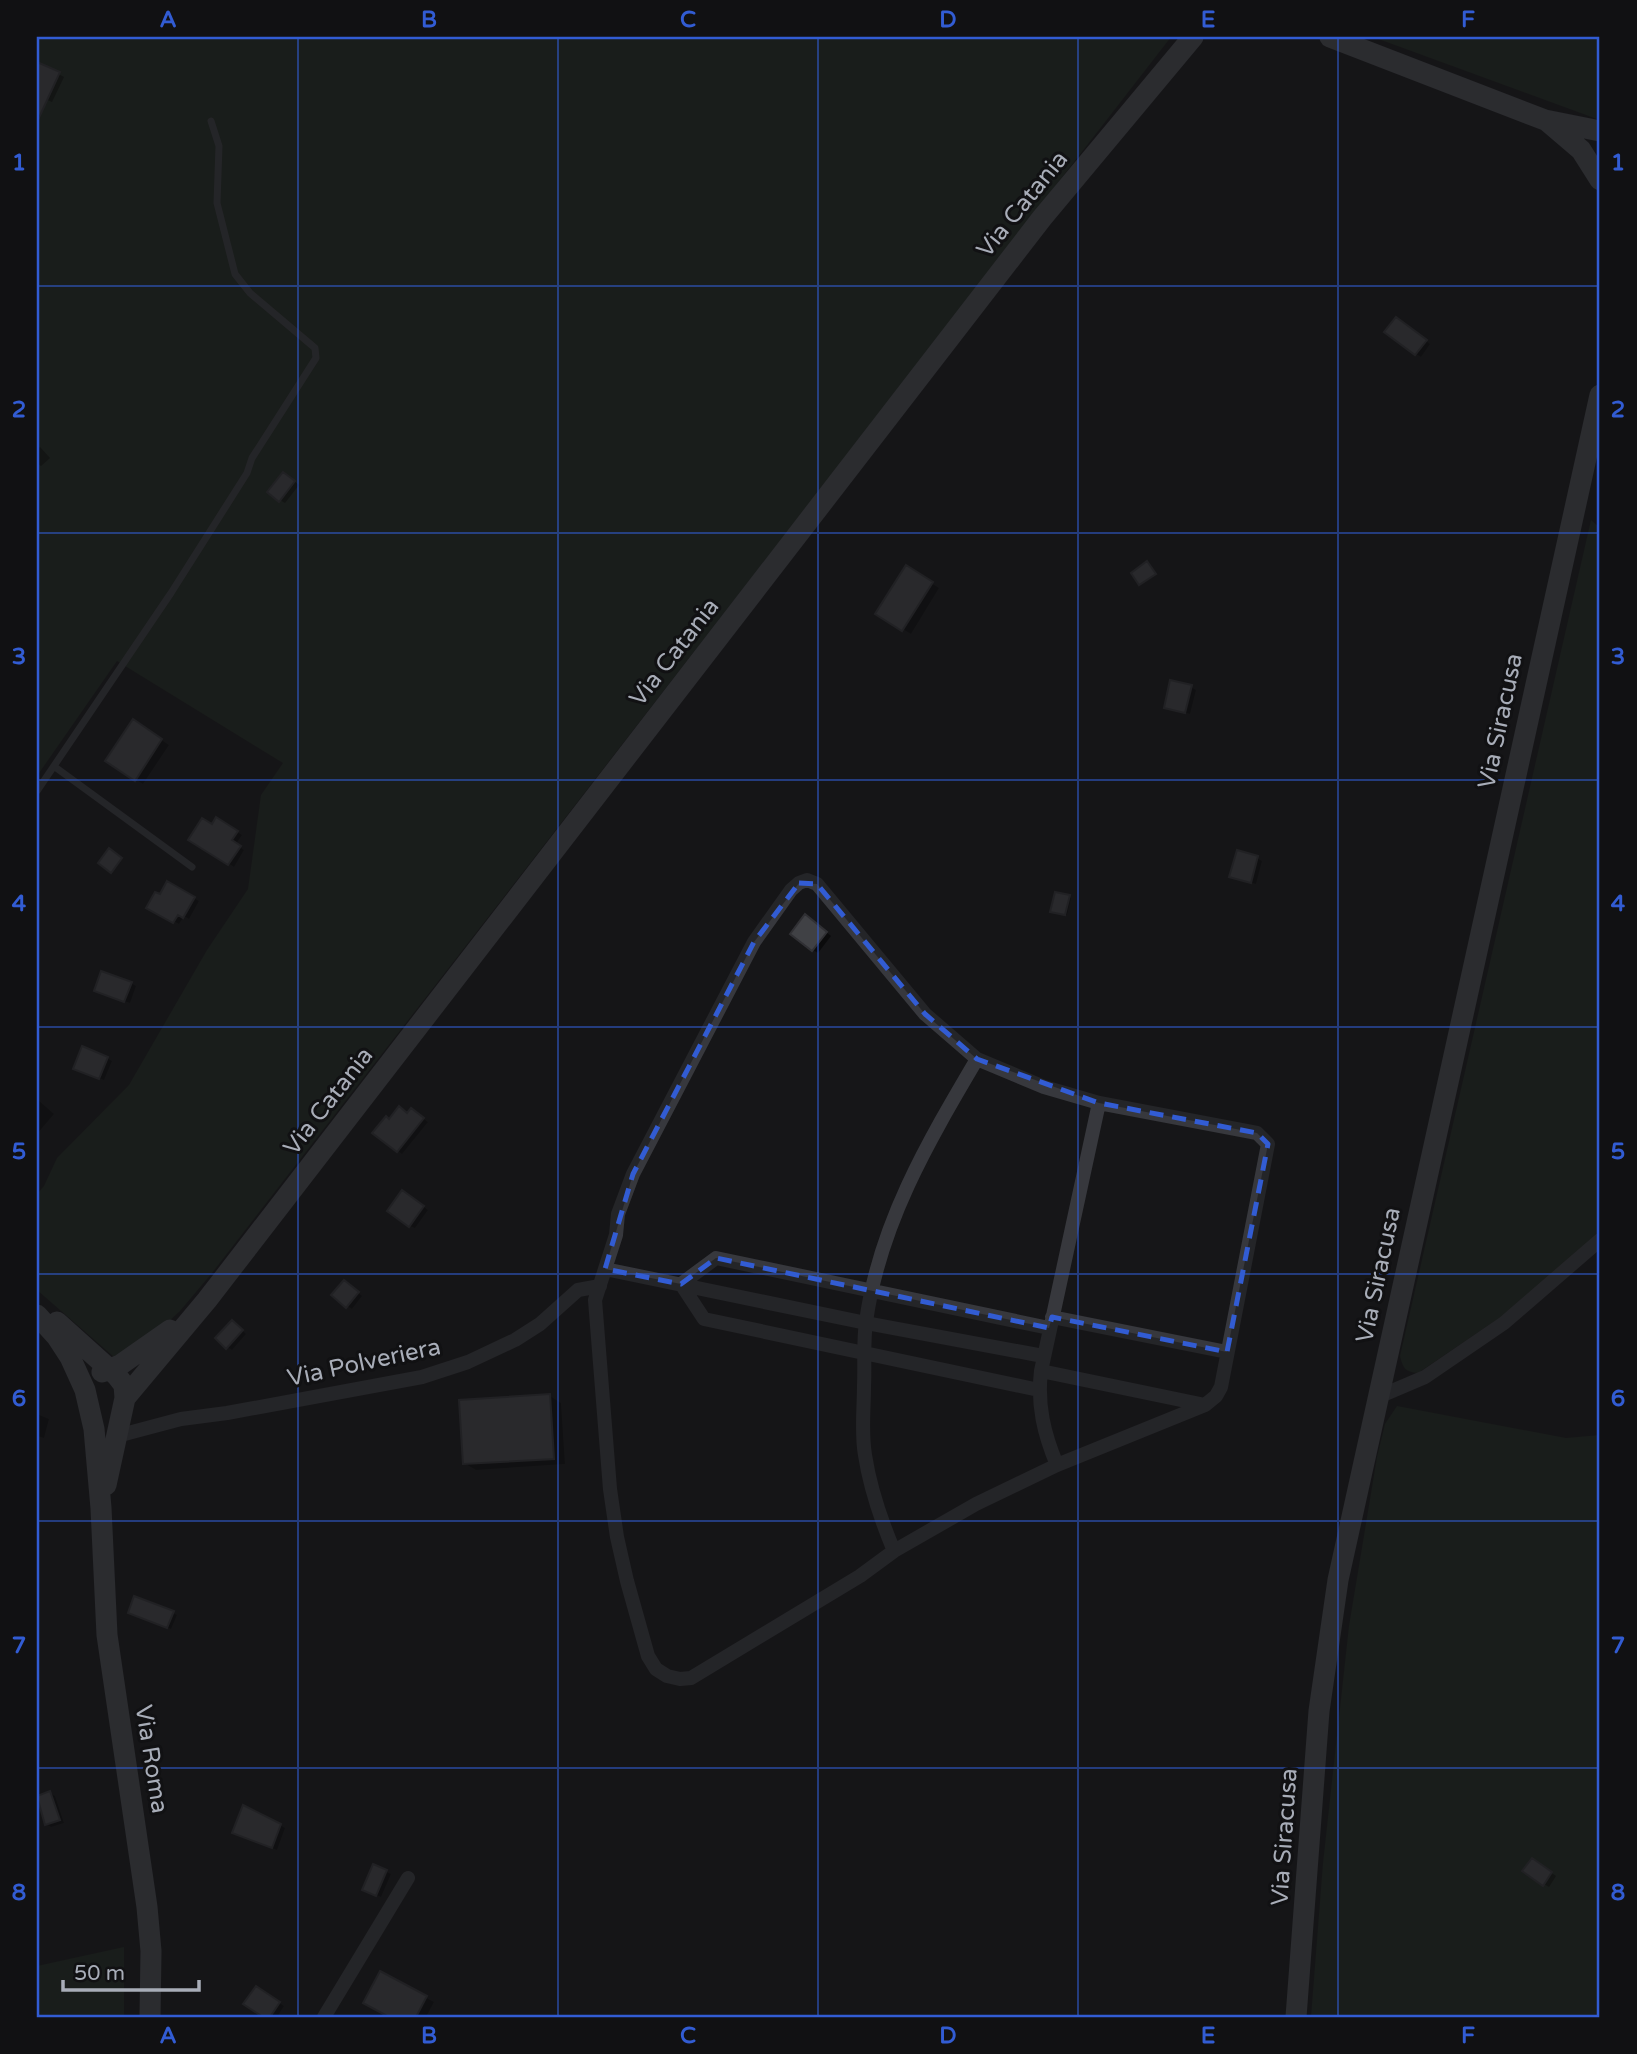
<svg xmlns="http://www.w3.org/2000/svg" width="1637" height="2054" viewBox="0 0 1637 2054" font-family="'Varela Round',sans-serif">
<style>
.green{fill:#1e261f}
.shadow{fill:#0007}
.building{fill:#404145;stroke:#303034;stroke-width:2}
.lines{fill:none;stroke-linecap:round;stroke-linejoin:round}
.lane{stroke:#37383d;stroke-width:7}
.street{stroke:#37383d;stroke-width:14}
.secondary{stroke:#45474d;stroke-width:21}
.marked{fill:none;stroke:#325cd3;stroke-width:5;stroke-dasharray:14 9;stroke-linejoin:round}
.grid{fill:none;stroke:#325cd3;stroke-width:2;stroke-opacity:0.55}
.labels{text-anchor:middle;stroke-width:6;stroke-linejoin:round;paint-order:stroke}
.street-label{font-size:24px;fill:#a8adb8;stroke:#111113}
.neatline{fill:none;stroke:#325cd3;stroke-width:2.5}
.grid-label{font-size:23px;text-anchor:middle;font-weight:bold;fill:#325cd3}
</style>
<rect width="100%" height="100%" fill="#161618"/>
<path class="green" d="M 37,37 L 1171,37 L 212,1273 L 180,1311 L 152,1337 L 114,1357 L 37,1290 L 37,1194 L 44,1186 L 57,1158 L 129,1085 L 207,950 L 248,889 L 261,795 L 283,763 L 117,661 L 37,776 Z
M 1373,37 L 1600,37 L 1600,114 L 1597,119 Z
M 1591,520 L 1600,528 L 1600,1233 L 1501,1317 L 1418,1373 C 1405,1372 1403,1368 1400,1356 Z
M 1397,1406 L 1566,1438 L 1600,1435 L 1600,2017 L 1311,2017 L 1323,1863 L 1349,1626 L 1377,1457 L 1385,1424 Z
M 124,1947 L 124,2017 L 37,2017 L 37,1966 Z"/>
<path class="shadow" d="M 41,65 L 64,77 L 52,102 L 37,95 L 37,74 Z
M 1402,322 L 1430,344 L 1421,357 L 1416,354 Z
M 40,447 L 50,458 L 41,466 L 37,463 L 37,449 Z
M 289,477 L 299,485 L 285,503 L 280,500 Z
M 906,567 L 939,588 L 911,634 L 878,614 Z
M 1191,687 L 1196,690 L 1190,714 L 1166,707 Z
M 141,726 L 169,745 L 143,784 L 135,779 Z
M 217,819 L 242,835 L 236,844 L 244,850 L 234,867 L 191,839 L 212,826 Z
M 1257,858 L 1262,861 L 1256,884 L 1236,879 Z
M 168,884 L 199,901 L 189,919 L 184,916 L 179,924 L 148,907 L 160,897 Z
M 1069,897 L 1071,898 L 1067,915 L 1054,912 Z
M 811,919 L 831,936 L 818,953 L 813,950 Z
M 131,983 L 136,986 L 130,1003 L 101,993 Z
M 107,1058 L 112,1061 L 104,1080 L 80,1071 Z
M 37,1099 L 54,1114 L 37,1134 Z
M 416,1113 L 428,1122 L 402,1154 L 398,1151 L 390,1120 Z
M 408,1195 L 428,1210 L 415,1228 L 410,1226 Z
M 349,1285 L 362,1296 L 352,1309 L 347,1306 Z
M 237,1325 L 246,1334 L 232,1350 L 227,1347 Z
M 550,1396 L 561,1403 L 565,1464 L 476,1470 L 464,1463 Z
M 37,1414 L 49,1419 L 44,1438 L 37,1436 Z
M 173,1613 L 177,1615 L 171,1629 L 134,1614 Z
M 50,1793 L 55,1796 L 64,1823 L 51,1827 L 46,1824 L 37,1797 Z
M 280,1825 L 285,1828 L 277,1850 L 239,1835 Z
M 1537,1863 L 1556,1876 L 1549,1887 L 1544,1884 Z
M 374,1866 L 391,1874 L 381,1897 L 369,1892 Z
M 381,1974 L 434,2002 L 426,2017 L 393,2017 L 366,2002 Z
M 256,1988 L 284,2006 L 277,2017 L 266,2017 L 246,2004 Z"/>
<path class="building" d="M 37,62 L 60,72 L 37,122 Z
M 1396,317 L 1427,340 L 1415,355 L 1384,332 Z
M 283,472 L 295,481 L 279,502 L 267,492 Z
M 1147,561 L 1156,574 L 1139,585 L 1131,573 Z
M 906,565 L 933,582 L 902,631 L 875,614 Z
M 1170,680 L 1192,685 L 1185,713 L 1164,708 Z
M 133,719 L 162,739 L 135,781 L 105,761 Z
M 216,817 L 238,831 L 232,840 L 241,846 L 228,865 L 188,840 L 202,818 L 212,824 Z
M 109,848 L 122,858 L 111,873 L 98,863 Z
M 1237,850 L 1258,856 L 1251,883 L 1229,877 Z
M 167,881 L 195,897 L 183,918 L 178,915 L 173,923 L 146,908 L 155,892 L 160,894 Z
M 1055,892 L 1070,895 L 1065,915 L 1050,912 Z
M 805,914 L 827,932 L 812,951 L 790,934 Z
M 101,971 L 132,982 L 124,1002 L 94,991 Z
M 82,1046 L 108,1057 L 99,1079 L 73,1069 Z
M 399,1106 L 407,1113 L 411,1108 L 424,1118 L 397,1152 L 372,1133 L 386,1116 L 389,1119 Z
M 402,1190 L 424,1206 L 409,1227 L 387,1211 Z
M 344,1280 L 359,1292 L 346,1308 L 331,1295 Z
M 232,1320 L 243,1330 L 226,1349 L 215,1338 Z
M 550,1394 L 554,1459 L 463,1464 L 459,1400 Z
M 134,1596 L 174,1611 L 167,1628 L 128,1613 Z
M 50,1791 L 60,1820 L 45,1825 L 37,1796 Z
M 243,1805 L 281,1824 L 272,1848 L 232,1833 Z
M 1532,1858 L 1552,1872 L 1543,1886 L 1522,1871 Z
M 373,1864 L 387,1870 L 376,1896 L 362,1890 Z
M 380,1971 L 427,1996 L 416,2017 L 389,2017 L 363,2003 Z
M 256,1986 L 280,2002 L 270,2017 L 263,2017 L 243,2004 Z"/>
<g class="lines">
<path class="lane" d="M 55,767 L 192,867
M 37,791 L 171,593 L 247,473 L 252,458 L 316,358 L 315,348 L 250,293 L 235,274 L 217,203 L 219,146 L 211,121"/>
<path class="street" d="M 807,880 L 817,884 L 925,1014 L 977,1059 L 1044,1087 L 1099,1103 L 1257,1133 L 1268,1144 L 1221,1387 L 1216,1396 L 1205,1405 L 1057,1465 L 976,1504 L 894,1551 L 860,1576 L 691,1678 L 680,1679 L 667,1676 L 656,1669 L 648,1656 L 627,1581 L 617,1537 L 610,1489 L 595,1300 L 616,1235 L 618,1214 L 633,1174 L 754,942 L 791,890 L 799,883 Z
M 605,1269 L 866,1323 L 1043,1356
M 1052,1317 L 1227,1352
M 1041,1371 L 1205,1405
M 1039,1390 L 704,1319 L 681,1284 L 716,1258 L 1049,1328
M 1378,1397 L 1425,1377 L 1504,1323 L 1600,1240
M 117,1436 L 181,1419 L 227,1413 L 422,1377 L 468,1362 L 515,1340 L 540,1324 L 578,1290 L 600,1286
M 1057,1465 C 1044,1434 1037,1405 1041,1371 L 1099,1103
M 894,1551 C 881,1520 870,1488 865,1455 C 861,1432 864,1409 864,1386 C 865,1364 863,1343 866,1322 C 879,1225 928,1142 977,1059
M 324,2017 L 408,1878"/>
<path class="secondary" d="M 1330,37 L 1545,120 L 1600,131
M 1547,121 L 1581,150 L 1600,180
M 37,1315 L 57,1337 L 70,1357 L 85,1390 L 94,1429 L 101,1508 L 107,1635 L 147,1907 L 151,1951 L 150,2017
M 57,1322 L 117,1376 L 124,1385 L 125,1398 L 106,1485
M 102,1372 L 120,1365 L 170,1330
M 125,1398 L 207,1300 L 1042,218 L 1193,37
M 1296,2017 L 1319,1711 L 1338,1580 L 1600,395"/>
</g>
<path d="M0 0H1637V2054H0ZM 799,883 L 817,884 L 925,1014 L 977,1059 L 1099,1103 L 1257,1133 L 1268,1144 L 1227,1352 L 1052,1317 L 1049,1328 L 716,1258 L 681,1284 L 605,1269 L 633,1174 L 754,942 Z" fill="#161618" fill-opacity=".55" fill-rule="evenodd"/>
<path class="marked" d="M 799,883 L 817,884 L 925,1014 L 977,1059 L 1099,1103 L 1257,1133 L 1268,1144 L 1227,1352 L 1052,1317 L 1049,1328 L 716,1258 L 681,1284 L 605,1269 L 633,1174 L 754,942 Z"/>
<path class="grid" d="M 298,37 L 298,2017M 558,37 L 558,2017M 818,37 L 818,2017M 1078,37 L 1078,2017M 1338,37 L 1338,2017M 37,286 L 1600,286M 37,533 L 1600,533M 37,780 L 1600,780M 37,1027 L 1600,1027M 37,1274 L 1600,1274M 37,1521 L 1600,1521M 37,1768 L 1600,1768"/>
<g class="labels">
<g class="street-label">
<text transform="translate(1022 204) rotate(-51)" y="8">Via Catania</text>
<text transform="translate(674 652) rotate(-52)" y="8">Via Catania</text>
<text transform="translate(1500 721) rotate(-78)" y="8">Via Siracusa</text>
<text transform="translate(328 1101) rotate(-52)" y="8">Via Catania</text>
<text transform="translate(1378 1275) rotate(-78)" y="8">Via Siracusa</text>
<text transform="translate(364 1362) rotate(-12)" y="8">Via Polveriera</text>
<text transform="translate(152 1759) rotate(81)" y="8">Via Roma</text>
<text transform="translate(1284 1837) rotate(-86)" y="8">Via Siracusa</text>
</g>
</g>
<rect width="1637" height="2054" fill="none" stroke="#111113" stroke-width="77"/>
<path d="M63 1980v10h136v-10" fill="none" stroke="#a8adb8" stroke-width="3.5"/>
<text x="74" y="1980" font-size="21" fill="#a8adb8" stroke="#111113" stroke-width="5" paint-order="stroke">50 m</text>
<rect x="38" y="38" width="1560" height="1978" class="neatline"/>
<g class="grid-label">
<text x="168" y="27">A</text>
<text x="429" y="27">B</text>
<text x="688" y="27">C</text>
<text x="948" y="27">D</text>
<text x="1208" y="27">E</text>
<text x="1468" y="27">F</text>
<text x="19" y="170">1</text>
<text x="1618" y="170">1</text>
<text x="19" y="417">2</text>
<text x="1618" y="417">2</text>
<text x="19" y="664">3</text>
<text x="1618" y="664">3</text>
<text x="19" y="911">4</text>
<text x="1618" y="911">4</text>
<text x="19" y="1159">5</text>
<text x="1618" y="1159">5</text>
<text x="19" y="1406">6</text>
<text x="1618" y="1406">6</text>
<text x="19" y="1653">7</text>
<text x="1618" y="1653">7</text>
<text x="19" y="1900">8</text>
<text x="1618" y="1900">8</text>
<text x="168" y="2043">A</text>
<text x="429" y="2043">B</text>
<text x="688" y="2043">C</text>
<text x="948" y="2043">D</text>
<text x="1208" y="2043">E</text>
<text x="1468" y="2043">F</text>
</g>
</svg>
